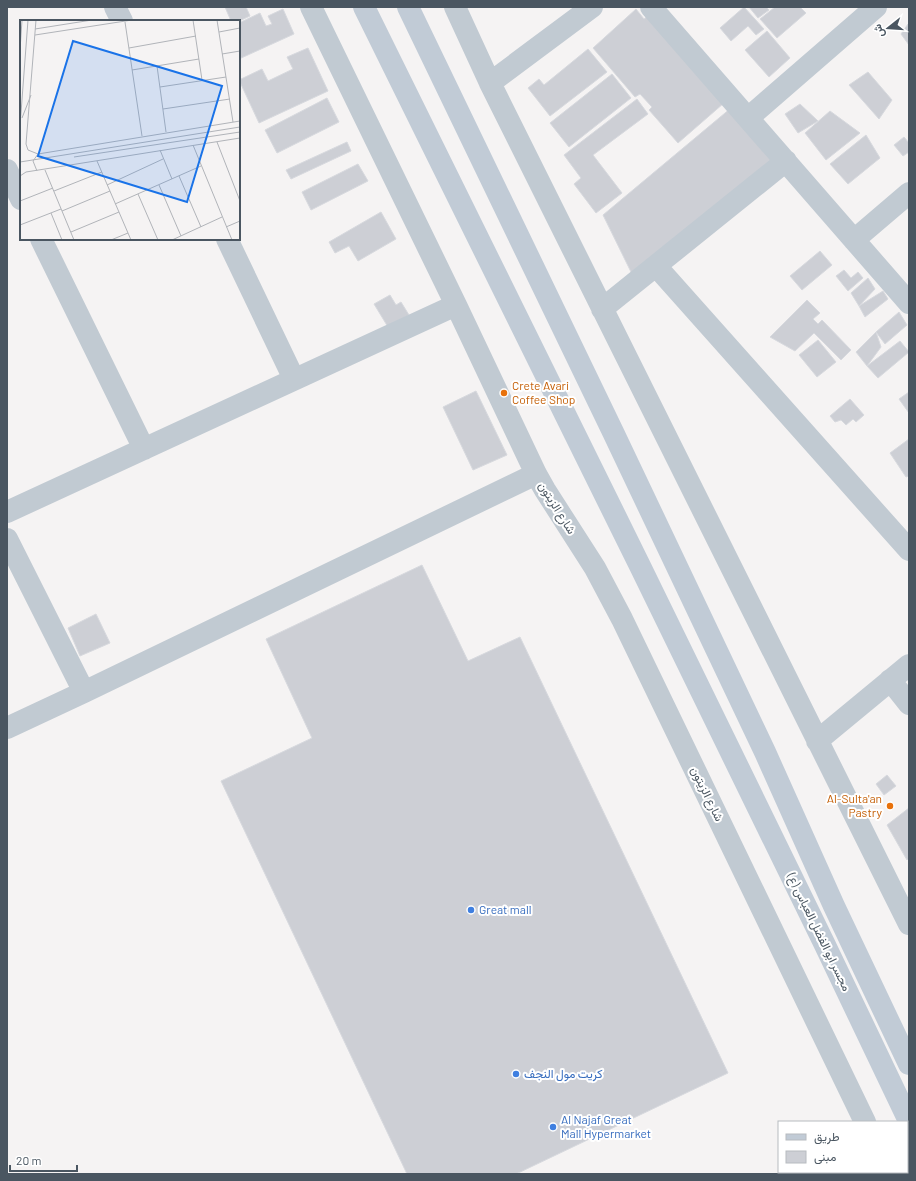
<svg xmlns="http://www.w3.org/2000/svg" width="916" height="1181" viewBox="0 0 916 1181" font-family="Barlow,Vazirmatn,sans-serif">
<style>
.building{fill:#cdcfd5;stroke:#d7d9de}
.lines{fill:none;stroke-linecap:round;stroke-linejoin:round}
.minor{stroke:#c1cad2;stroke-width:22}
.secondary{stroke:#c1cbd6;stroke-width:22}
.food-dot{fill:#e8710a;stroke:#fff;stroke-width:1.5}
.shop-dot{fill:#3f7fe0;stroke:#fff;stroke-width:1.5}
.labels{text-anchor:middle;stroke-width:4;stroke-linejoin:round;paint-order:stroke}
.food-label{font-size:12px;fill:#c56008;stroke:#fff;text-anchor:start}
.street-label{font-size:12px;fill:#4a5661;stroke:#fff}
.shop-label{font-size:12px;fill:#366cbe;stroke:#fff;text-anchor:start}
.inset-road{fill:none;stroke:#b1b4b9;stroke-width:1}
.view{fill:#1a73e8;fill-opacity:0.15;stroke:#1a73e8;stroke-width:2}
.inset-edge{fill:none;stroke:#4a5661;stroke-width:2}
</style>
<rect width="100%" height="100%" fill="#f5f3f3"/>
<path class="building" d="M 225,7 L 246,7 L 250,16 L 239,21 L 231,21 Z
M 744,7 L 764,29 L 756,35 L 748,26 L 731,41 L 720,28 Z
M 749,7 L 766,7 L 769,10 L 758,18 Z
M 775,7 L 800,7 L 806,13 L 777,38 L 760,19 Z
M 283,9 L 294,34 L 239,59 L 239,23 L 260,13 L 266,26 L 272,24 L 268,16 Z
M 636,9 L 644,19 L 648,16 L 724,103 L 678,143 L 649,110 L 652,107 L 640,94 L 635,97 L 593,48 Z
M 908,24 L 909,25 L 909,45 L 901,34 Z
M 767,31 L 790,58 L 769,77 L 745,50 Z
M 308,48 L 328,91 L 259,123 L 239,80 L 262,69 L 268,81 L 293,69 L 287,57 Z
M 588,49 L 607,72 L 550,116 L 528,88 L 539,79 L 544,85 Z
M 868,72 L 892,100 L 879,119 L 849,85 Z
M 612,74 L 631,98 L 569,147 L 550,123 Z
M 327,98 L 339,122 L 277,153 L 265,130 Z
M 637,99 L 648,114 L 593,155 L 622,193 L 596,213 L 574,184 L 581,178 L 564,155 Z
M 800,104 L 818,121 L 798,133 L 785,114 Z
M 731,108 L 773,159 L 632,274 L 603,215 Z
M 830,111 L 860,133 L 826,160 L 805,133 Z
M 866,135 L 880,158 L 848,184 L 830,164 Z
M 904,137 L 909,143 L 909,152 L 903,156 L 894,145 Z
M 347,142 L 351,151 L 291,179 L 286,170 Z
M 358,164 L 368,181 L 311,210 L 302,192 Z
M 381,212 L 396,239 L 358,261 L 349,246 L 335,253 L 329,242 Z
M 820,251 L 832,265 L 802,290 L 790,276 Z
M 844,270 L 851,278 L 858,272 L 863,278 L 848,291 L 836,276 Z
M 868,278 L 875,289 L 859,306 L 851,293 Z
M 883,291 L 888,299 L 865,317 L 859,306 Z
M 390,295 L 396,305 L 401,302 L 409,315 L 388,327 L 374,304 Z
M 807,300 L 820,313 L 813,319 L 818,324 L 822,320 L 851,350 L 841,360 L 814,333 L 795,351 L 770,337 Z
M 899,312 L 907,325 L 885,344 L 876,332 Z
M 876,332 L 881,347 L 867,366 L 856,352 Z
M 818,340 L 836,362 L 817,377 L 799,355 Z
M 900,341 L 909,352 L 878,378 L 867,366 Z
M 476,391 L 507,455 L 473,470 L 443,407 Z
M 909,392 L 909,413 L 899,399 Z
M 850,399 L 864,415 L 856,422 L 853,419 L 846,425 L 841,420 L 835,422 L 830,416 Z
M 909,439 L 909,476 L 906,477 L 890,453 Z
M 422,565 L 468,661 L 520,637 L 728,1073 L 516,1174 L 407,1174 L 221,781 L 312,738 L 266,639 Z
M 96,614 L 110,643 L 80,656 L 68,628 Z
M 887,775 L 896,786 L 884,795 L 876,784 Z
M 909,808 L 909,858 L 907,860 L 887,825 Z"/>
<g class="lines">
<path class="minor" d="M 115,7 L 122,21
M 311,7 L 456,305 L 536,474 L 545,490 L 595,568 L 622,619 L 865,1122
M 455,7 L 490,83 L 909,924
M 651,7 L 909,303
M 490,83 L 592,7
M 748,118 L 876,7
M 7,170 L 21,199
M 41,239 L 144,449
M 227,239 L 294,379
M 854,240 L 909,193
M 656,266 L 909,550
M 602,309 L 786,161
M 7,512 L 456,305
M 7,539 L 84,692
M 890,680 L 909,704
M 7,728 L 84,692 L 536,474
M 817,741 L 909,665
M 889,1172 L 890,1174"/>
<path class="secondary" d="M 364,7 L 640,566 L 824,943 L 909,1121
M 408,7 L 613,432 L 765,752 L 834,906 L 909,1064"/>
</g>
<g class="food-dot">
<circle cx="504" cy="393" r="4"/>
<circle cx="890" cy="806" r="4"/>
</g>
<g class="shop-dot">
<circle cx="471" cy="910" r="4"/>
<circle cx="516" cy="1074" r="4"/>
<circle cx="553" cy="1127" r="4"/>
</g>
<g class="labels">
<g class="food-label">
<text x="512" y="390">Crete Avari<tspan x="512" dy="14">Coffee Shop</tspan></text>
<text x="882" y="803" text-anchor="end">Al-Sulta'an<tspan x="882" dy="14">Pastry</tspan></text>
</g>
<g class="street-label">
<text transform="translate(557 508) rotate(58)" y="4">شارع الزيتون</text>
<text transform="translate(707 794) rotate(64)" y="4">شارع الزيتون</text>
<text transform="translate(819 932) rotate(64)" y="4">مجسر ابو الفضل العباس (ع)</text>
</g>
<g class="shop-label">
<text x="479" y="914">Great mall</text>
<text x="524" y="1078">كريت مول النجف</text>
<text x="561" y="1124">Al Najaf Great<tspan x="561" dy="14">Mall Hypermarket</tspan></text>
</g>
</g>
<g transform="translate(20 20)">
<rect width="220" height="220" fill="#f5f3f3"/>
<path class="inset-road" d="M 173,0 L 182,60M 197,0 L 213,102M 105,2 L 122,116M 15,9 L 72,0M 199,12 L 220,8M 15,15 L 112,0M 109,28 L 176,16M 0,30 L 2,0M 202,34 L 220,31M 137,46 L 146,112M 112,50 L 179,39M 140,67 L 206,57M 143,89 L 210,79M 2,98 L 11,75M 0,106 L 8,0M 197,122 L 220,181M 173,125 L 212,220M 8,130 L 18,134 L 220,101M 8,130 L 6,124 L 16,0M 140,130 L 152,159M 54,137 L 220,112M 77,141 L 111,220M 0,142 L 220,107M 25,150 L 54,220M 17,151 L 13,141 L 18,134M 0,156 L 6,152 L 220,118M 159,156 L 181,207M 87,165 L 143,139M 139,165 L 161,216M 34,171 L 82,152M 118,174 L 138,220M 0,181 L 33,168M 95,184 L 181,146M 42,191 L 90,171M 31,193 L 42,220M 0,205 L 41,189M 206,207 L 220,201M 51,212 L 99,192M 91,220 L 108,213M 152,220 L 202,197"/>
<path class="view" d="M 53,21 L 202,66 L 167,182 L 18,136 Z"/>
<rect width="220" height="220" class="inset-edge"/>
</g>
<rect width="916" height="1181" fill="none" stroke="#4a5661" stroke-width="16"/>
<rect x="778" y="1121" width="130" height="52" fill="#ffffff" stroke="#b7bbc0"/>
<rect x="786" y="1134" width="20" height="6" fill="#c1cbd6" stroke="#b7bbc0"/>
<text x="814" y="1141" font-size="12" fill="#4a5661">طريق</text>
<rect x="786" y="1151" width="20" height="12" fill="#cdcfd5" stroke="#b7bbc0"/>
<text x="814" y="1161" font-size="12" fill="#4a5661">مبنى</text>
<g transform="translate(888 28) rotate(253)" stroke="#ffffff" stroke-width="3" paint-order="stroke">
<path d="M0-3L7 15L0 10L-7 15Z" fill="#4a5661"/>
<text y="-6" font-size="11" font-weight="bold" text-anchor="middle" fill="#4a5661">ش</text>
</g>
<path d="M10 1165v6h67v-6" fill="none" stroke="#4a5661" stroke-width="2"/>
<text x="16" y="1165" font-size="12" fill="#4a5661" stroke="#ffffff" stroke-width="3" paint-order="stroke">20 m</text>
</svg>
